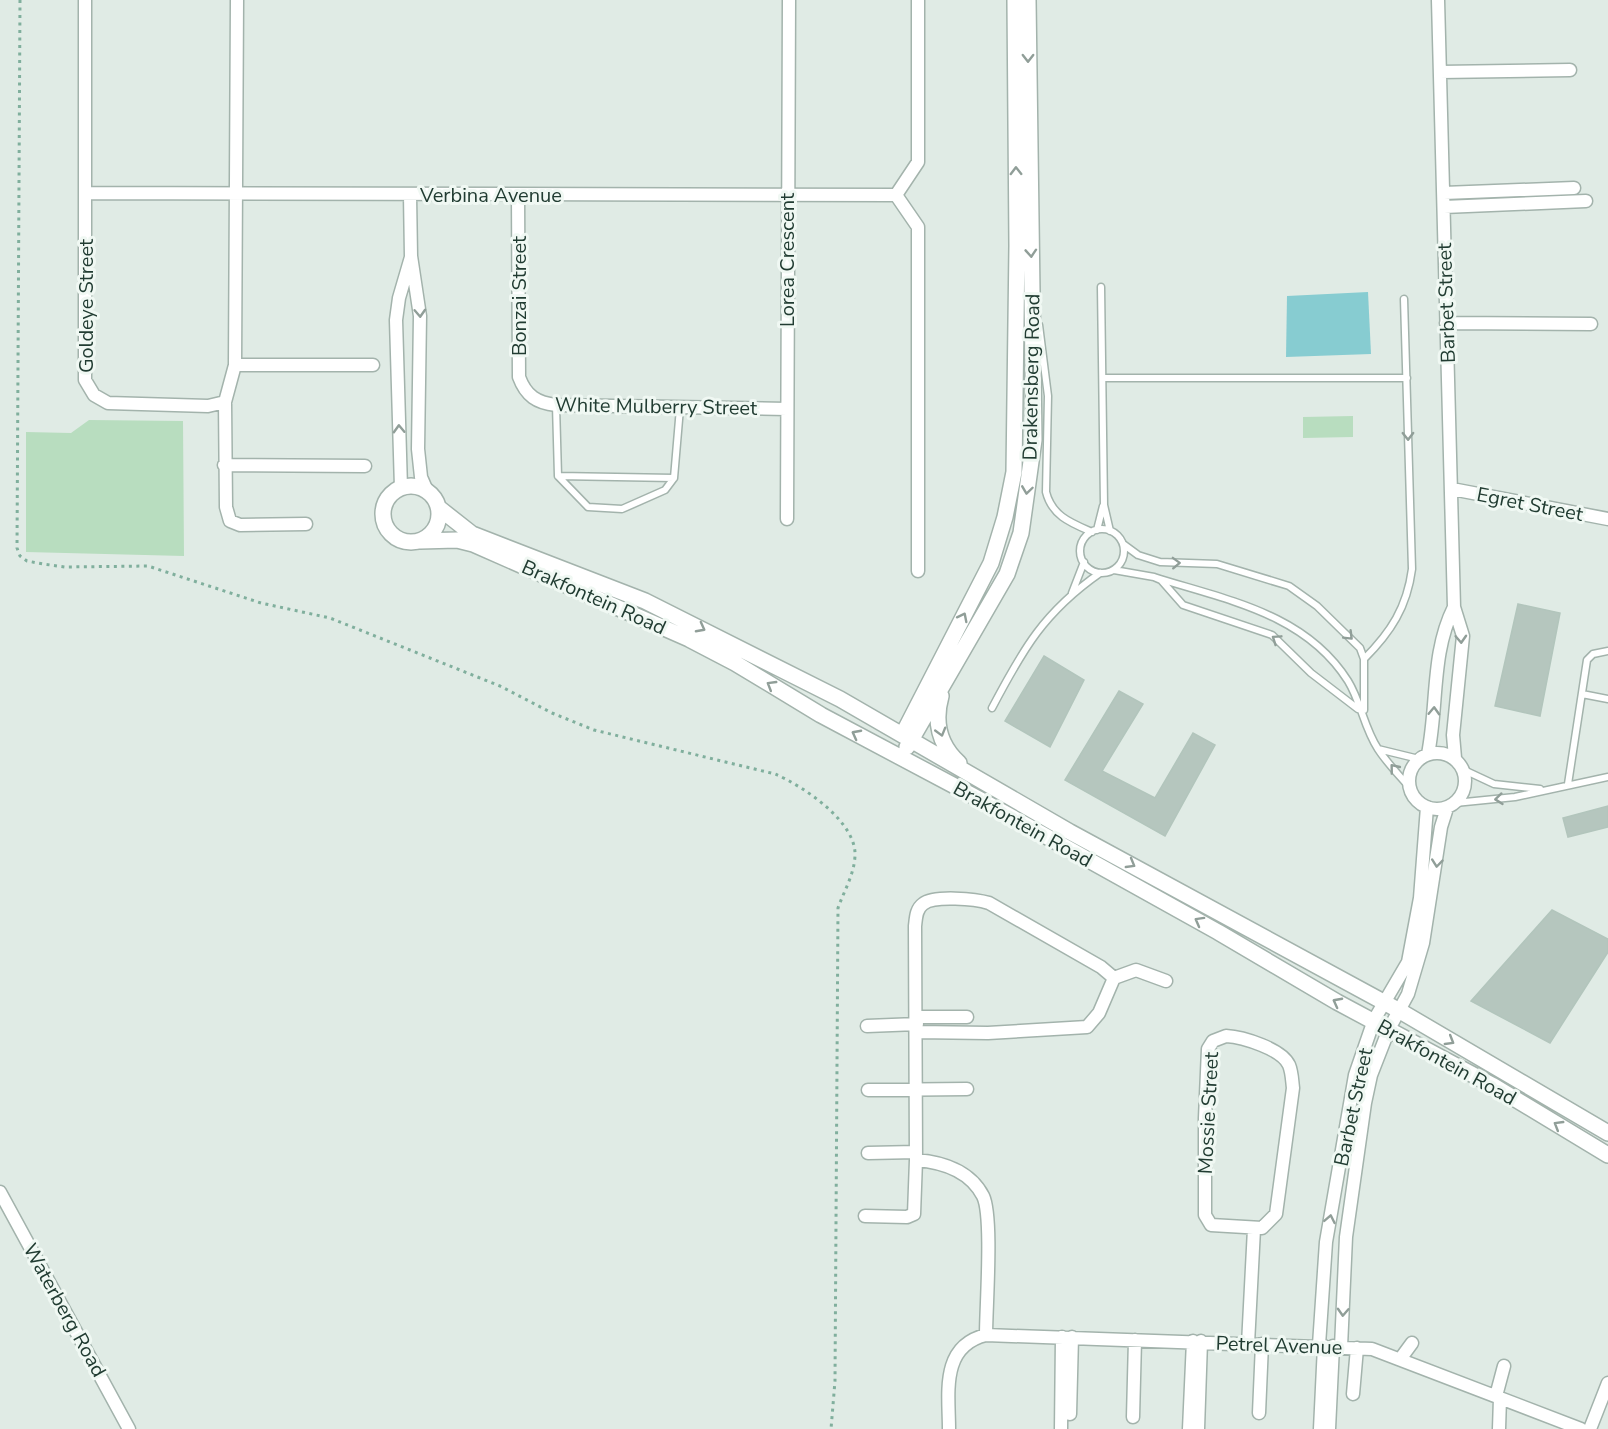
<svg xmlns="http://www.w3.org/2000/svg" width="1608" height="1429" viewBox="0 0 1608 1429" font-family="'Nunito Sans',sans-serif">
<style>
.green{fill:#b8ddbf}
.water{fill:#87ccd1}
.building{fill:#b5c6be;stroke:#b2c5bc;stroke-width:1.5}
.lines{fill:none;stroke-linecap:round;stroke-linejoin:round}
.service-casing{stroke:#a3b3ac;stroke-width:9}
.minor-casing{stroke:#a3b3ac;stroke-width:15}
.tertiary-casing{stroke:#a3b3ac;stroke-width:18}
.path{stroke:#80af9d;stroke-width:3;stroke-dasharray:3 4.5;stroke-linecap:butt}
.service{stroke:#fff;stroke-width:6}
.minor{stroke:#fff;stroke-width:12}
.tertiary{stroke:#fff;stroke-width:15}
.oneway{stroke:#909e98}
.labels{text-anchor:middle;stroke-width:6;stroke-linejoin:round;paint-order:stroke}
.street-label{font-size:20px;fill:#213c32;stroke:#f0f8f3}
</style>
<rect width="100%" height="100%" fill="#e0ebe5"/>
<path class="green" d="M 1353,416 L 1353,437 L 1303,438 L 1303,417 Z
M 89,420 L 183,421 L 184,556 L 26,552 L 26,432 L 71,433 Z"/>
<path class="water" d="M 1368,292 L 1371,354 L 1286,357 L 1287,296 Z"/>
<path class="building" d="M 1518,604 L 1560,613 L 1540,716 L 1495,706 Z
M 1044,656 L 1084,680 L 1050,747 L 1005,721 Z
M 1119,691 L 1143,704 L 1102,771 L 1155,798 L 1193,733 L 1215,745 L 1165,836 L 1065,780 Z
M 1608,806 L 1608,827 L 1568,837 L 1563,818 Z
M 1552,910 L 1608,939 L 1608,952 L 1550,1043 L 1471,1001 Z"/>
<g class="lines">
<defs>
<path id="service" d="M 1101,287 L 1104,505 L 1110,531
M 1039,325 L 1048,396 L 1046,492 C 1052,516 1071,523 1092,532
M 1104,378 L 1407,378
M 556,405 L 558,476 L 588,507 L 622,509 L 665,490 L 674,478 L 680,408
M 558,476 L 674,478
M1080 551a22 22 0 1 1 44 0a22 22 0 1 1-44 0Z
M 1097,530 L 1103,506
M 1123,544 L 1138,555 L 1160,562 L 1217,564 L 1289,586 L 1317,606 L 1360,648 L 1364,659 L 1364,710
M 1114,570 L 1154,577 L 1161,580 L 1183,605 L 1272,635 L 1311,673 L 1358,709
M 1154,577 C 1226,600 1305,613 1348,681 C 1361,702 1364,728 1378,749 C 1387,763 1399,775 1410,788
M 1072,593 L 1084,562
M 1364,659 C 1391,632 1407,607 1412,569 L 1404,299
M 1582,694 L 1608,699
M 992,708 C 1023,649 1044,612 1100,573
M 1378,749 L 1419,759
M 1464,770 L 1494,784 L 1540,789
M 1568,784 L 1587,660 L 1593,654 L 1608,651
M 1455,803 L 1515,797 L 1608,777"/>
<path id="minor" d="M 85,0 L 85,380 L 94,395 L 108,403 L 208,406 L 225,402
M 237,0 L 235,365 L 225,402 L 226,507 L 230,521 L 240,525 L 306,524
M 1438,0 L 1454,607 L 1463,636 L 1453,735 L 1455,758
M 1440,72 L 1570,70
M 87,193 L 896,195
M 1444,193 L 1574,188
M 410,195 L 411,256 L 420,316 L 418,449 L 421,477 L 427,491
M 518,195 L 519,377 C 526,396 537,403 556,405 L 787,409
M 896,195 L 918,227 L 918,571
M 896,195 L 918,162 L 918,0
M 1444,207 L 1586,201
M 1446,323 L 1591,324
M 235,365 L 373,365
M 224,465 L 365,466
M 401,488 L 396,320 L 399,298 L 411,257
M 1452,489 L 1608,519
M 787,519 L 789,0
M1409 781a28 28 0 1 1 56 0a28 28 0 1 1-56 0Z
M 1428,754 C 1438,704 1431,653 1454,607
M 1114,978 L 1136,970 L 1166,981
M 917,1017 L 967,1017
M 867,1026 L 917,1024
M 917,1032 L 988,1033 L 1087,1027 L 1099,1013 L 1114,978 L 1101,967 L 989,903 C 976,899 934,895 923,904 C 916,909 916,918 915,926 L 916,1160 C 942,1162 970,1171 983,1196 C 993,1216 986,1307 986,1335
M 1226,1036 C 1243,1037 1282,1049 1289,1065 C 1292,1072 1292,1080 1293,1088 L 1276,1214 L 1262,1228 L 1211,1225 L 1205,1215 L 1205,1118 L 1208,1049 L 1213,1041 Z
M 868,1090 L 967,1089
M 868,1153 L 916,1152
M 0,1192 L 129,1429
M 865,1216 L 907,1217 L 914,1214 L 916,1160
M 1248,1344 L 1254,1229
M 1319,1345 L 1326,1242 L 1355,1075 L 1374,1020 L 1408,962 L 1420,898 L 1427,807
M 1341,1347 L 1346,1237 L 1365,1103 L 1371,1075 L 1389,1029 L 1408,994 L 1423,943 L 1441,827 L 1447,808
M 1401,1358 L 1412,1343
M 1353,1394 L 1357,1348
M 1496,1396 L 1504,1366
M 1259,1413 L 1262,1344
M 1070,1414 L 1072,1337
M 1133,1417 L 1135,1340
M 949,1429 C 949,1394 940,1346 986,1335 L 1372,1349 L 1581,1429
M 1061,1429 L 1062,1337
M 1189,1429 L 1193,1341
M 1198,1429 L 1201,1341
M 1320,1429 L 1324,1346
M 1329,1429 L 1333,1346
M 1499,1429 L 1500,1398
M 1590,1429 L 1608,1383"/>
<path id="tertiary" d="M383 514a28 28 0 1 1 56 0a28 28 0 1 1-56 0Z
M 439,508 L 472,534 L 645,601 L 840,699 L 1070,832 L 1400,1011 L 1608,1133
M 420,541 L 457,540 L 473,544 L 689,639 L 735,663 L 821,715 L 981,800 L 1218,932 L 1337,1002 L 1492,1085 L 1608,1155
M 941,696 C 934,721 939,745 959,763
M 904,732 L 991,563 L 1005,517 L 1014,472 L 1017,246 L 1015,0
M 907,747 L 1007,574 L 1021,533 L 1034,440 L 1028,0"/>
</defs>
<use href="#service" class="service-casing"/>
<use href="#minor" class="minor-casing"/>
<use href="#tertiary" class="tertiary-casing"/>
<path class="path" d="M 20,0 L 17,548 L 20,556 L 27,561 L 43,564 L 65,567 L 148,566 L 261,603 L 330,618 L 500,686 L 552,713 L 594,730 L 775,774 C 803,786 857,822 855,856 C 854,875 844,891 838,908 L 835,1381 L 831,1429"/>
<use href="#service" class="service"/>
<use href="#minor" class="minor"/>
<use href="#tertiary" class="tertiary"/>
</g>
<defs><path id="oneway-chevron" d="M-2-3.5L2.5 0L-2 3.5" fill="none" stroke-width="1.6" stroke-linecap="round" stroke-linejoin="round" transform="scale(1.5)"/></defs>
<g class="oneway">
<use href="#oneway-chevron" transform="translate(1028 58) rotate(90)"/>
<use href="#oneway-chevron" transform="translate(1016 171) rotate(-91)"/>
<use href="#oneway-chevron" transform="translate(1031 253) rotate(86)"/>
<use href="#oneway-chevron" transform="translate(420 313) rotate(87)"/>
<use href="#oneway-chevron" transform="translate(399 429) rotate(-92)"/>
<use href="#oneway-chevron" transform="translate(1408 436) rotate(89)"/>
<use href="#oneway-chevron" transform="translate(1027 490) rotate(98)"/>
<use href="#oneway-chevron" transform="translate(1176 563) rotate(-2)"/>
<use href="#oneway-chevron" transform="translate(963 617) rotate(-63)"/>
<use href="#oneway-chevron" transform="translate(701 628) rotate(28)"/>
<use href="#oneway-chevron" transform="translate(1349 636) rotate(45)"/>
<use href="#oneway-chevron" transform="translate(1276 639) rotate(-146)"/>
<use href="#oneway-chevron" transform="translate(1461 639) rotate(87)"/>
<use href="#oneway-chevron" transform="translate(771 685) rotate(-149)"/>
<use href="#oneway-chevron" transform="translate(1434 711) rotate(-88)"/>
<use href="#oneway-chevron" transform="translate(941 732) rotate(74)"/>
<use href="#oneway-chevron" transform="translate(856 734) rotate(-152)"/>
<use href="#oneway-chevron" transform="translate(1394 768) rotate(-129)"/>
<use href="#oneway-chevron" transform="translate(1499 799) rotate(174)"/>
<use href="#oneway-chevron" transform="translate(1437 863) rotate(96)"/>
<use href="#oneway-chevron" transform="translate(1131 864) rotate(30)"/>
<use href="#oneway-chevron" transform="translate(1199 921) rotate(-151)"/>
<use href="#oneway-chevron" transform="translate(1337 1002) rotate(-152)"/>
<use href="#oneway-chevron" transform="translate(1450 1041) rotate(31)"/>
<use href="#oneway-chevron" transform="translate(1558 1125) rotate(-149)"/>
<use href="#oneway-chevron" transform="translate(1330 1219) rotate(-79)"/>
<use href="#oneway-chevron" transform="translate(1343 1312) rotate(93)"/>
</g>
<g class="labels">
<g class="street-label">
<text x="491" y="202">Verbina Avenue</text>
<text transform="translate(787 260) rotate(-90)" y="7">Lorea Crescent</text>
<text transform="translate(519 296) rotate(-90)" y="7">Bonzai Street</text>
<text transform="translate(1446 303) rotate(-92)" y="7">Barbet Street</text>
<text transform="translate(86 306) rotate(-90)" y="7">Goldeye Street</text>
<text transform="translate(1031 377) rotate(-89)" y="7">Drakensberg Road</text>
<text transform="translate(656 406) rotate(1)" y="7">White Mulberry Street</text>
<text transform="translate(1530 504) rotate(11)" y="7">Egret Street</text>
<text transform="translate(594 597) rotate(24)" y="7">Brakfontein Road</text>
<text transform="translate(1023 824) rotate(29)" y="7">Brakfontein Road</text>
<text transform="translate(1447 1062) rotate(29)" y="7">Brakfontein Road</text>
<text transform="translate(1353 1107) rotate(-78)" y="7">Barbet Street</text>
<text transform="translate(1208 1113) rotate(-87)" y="7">Mossie Street</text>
<text transform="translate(65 1310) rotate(61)" y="7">Waterberg Road</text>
<text transform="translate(1279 1345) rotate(2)" y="7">Petrel Avenue</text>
</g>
</g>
</svg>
